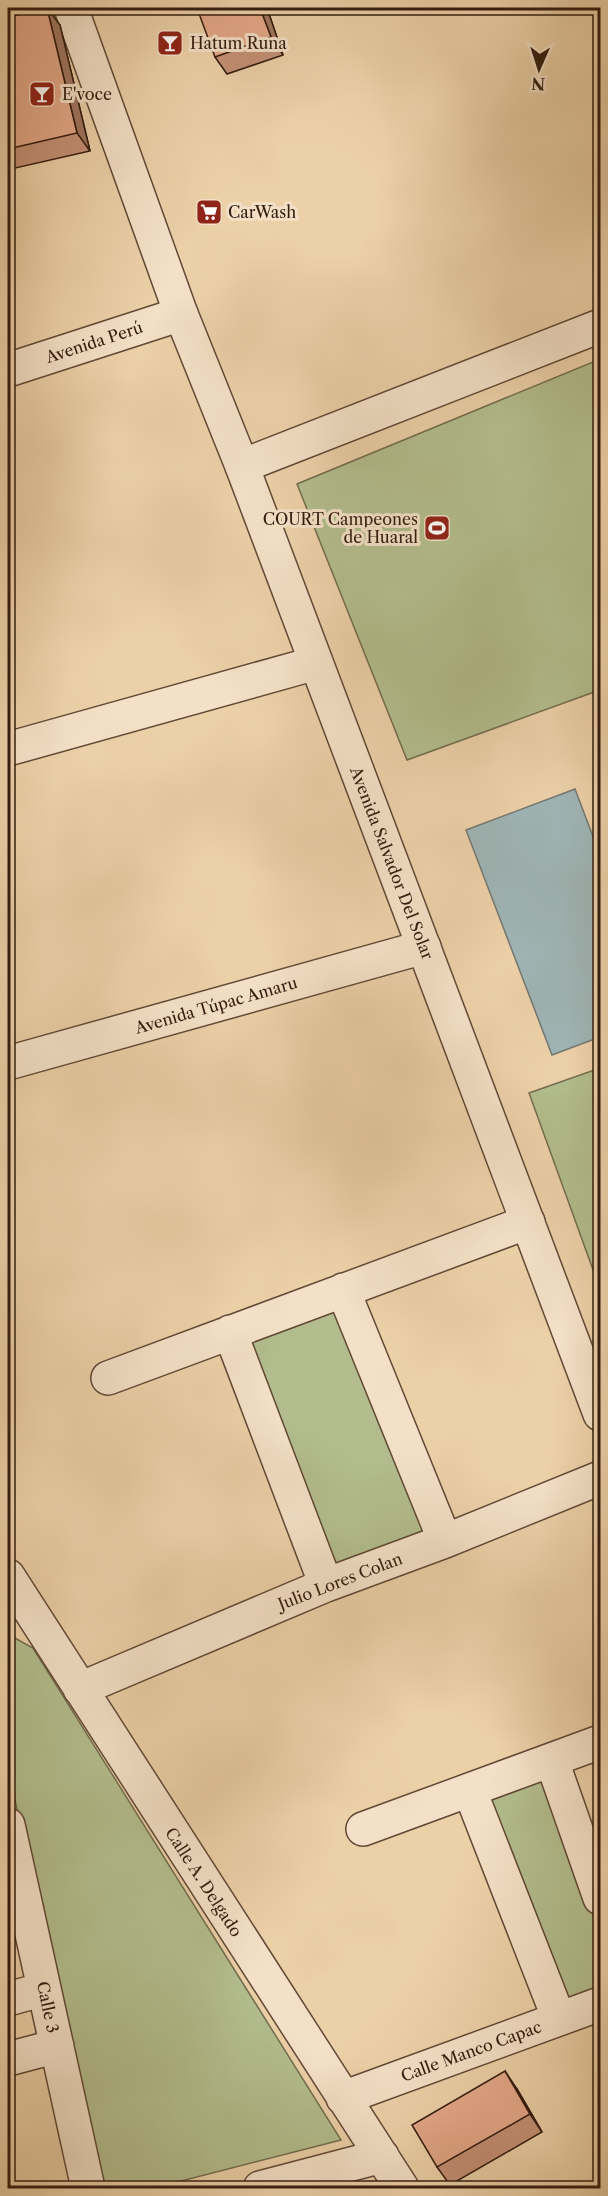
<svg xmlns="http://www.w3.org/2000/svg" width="608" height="2196" viewBox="0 0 608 2196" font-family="'Libre Caslon Text',serif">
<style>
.green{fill:#b2bc8c;stroke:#726c4e;stroke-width:1.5}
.water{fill:#9eb4b4;stroke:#737772;stroke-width:1.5}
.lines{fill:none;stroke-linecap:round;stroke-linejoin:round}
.minor-casing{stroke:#614935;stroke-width:36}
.tertiary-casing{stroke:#614935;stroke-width:36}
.minor{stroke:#f3e0c6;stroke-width:33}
.tertiary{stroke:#f3e0c6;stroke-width:33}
.wall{fill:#c39075;stroke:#331c0f;stroke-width:1.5}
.shaded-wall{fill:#9f755f;stroke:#331c0f;stroke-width:1.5}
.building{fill:#e3a788;stroke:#331c0f;stroke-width:1.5}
.labels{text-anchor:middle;stroke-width:6;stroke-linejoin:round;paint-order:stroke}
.poi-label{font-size:16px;fill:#331c0f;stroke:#f3e0c6;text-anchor:start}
.street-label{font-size:16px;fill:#331c0f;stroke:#f3e0c6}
</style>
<rect width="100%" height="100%" fill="#ecd0a8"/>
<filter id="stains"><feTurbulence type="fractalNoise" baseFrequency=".00333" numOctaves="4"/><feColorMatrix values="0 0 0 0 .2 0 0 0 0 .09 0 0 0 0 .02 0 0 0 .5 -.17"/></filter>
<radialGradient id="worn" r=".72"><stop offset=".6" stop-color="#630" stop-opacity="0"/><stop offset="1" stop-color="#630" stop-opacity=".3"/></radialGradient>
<path class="green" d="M 600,359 L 600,699 L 597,691 L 407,760 L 297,484 Z
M 600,1068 L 600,1289 L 529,1093 Z
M 337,1305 L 430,1534 L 331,1569 L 243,1338 Z
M 13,1637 L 33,1648 L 341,2140 L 154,2188 L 105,2188 L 8,1770 L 8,1639 Z
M 548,1772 L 600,1915 L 600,1997 L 562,2010 L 478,1796 Z"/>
<path class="water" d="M 575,789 L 600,855 L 600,1037 L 552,1055 L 466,830 Z"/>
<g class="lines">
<defs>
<path id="minor" d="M 8,370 L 181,314
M 242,466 L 600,326
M 8,749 L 316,663
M 8,1063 L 424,947
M 343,1290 L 445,1541
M 230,1332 L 326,1585
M 108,1378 L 528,1222
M 8,1576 L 402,2188
M 80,1689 L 326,1585 L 445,1541 L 600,1478
M 552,1761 L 600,1898
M 470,1791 L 559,2019
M 8,1825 L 88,2188
M 363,1829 L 600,1742
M 8,1999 L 44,1989
M 8,2059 L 57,2046
M 343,2098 L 600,2004
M 260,2188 L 382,2156"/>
<path id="tertiary" d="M 71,8 L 181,314 L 242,466 L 600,1414"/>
</defs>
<use href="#minor" class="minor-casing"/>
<use href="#tertiary" class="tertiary-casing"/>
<use href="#minor" class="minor"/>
<use href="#tertiary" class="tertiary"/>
</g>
<path class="wall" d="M 47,8 L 60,25 L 90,151 L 11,169 L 8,164 L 8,17 Z
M 267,8 L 283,55 L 227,74 L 215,57 Z
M 517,2089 L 542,2132 L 450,2185 L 437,2167 Z"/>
<path class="shaded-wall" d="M 47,8 L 60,25 L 90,151 L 77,133 Z
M 260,8 L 267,8 L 283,55 L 271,37 Z
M 505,2071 L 517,2089 L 542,2132 L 530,2114 Z"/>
<path class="building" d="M 47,8 L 77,133 L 8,149 L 8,17 Z
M 197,8 L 260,8 L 271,37 L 215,57 Z
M 505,2071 L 530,2114 L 437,2167 L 412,2125 Z"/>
<defs>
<symbol id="bar-square" viewBox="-11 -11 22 22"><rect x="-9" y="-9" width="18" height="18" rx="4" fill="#8f2418" stroke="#f3e0c6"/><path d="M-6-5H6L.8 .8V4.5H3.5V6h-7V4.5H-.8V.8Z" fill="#fff"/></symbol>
<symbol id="supermarket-square" viewBox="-11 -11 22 22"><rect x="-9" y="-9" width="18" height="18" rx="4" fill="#8f2418" stroke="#f3e0c6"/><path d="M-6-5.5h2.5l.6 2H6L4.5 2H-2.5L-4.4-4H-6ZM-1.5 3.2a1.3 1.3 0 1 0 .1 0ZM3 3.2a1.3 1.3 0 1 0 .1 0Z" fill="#fff"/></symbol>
<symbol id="stadium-square" viewBox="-11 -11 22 22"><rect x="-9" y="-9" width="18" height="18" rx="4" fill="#8f2418" stroke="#f3e0c6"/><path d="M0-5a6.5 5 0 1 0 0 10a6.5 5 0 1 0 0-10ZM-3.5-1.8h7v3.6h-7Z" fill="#fff"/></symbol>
</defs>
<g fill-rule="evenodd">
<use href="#bar-square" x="155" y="28" width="30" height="30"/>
<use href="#bar-square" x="27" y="79" width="30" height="30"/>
<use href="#supermarket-square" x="194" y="197" width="30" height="30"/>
<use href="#stadium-square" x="422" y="513" width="30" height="30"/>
</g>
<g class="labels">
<g class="poi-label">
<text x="190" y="49">Hatum Runa</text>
<text x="62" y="100">E'voce</text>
<text x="228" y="218">CarWash</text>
<text x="418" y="525" text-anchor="end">COURT Campeones<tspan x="418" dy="18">de Huaral</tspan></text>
</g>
<g class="street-label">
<text transform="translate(94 342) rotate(-18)" y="6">Avenida Perú</text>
<text transform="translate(392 863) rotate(69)" y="6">Avenida Salvador Del Solar</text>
<text transform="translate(216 1005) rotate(-16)" y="6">Avenida Túpac Amaru</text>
<text transform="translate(340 1581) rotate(-21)" y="6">Julio Lores Colan</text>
<text transform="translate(204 1882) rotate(57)" y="6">Calle A. Delgado</text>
<text transform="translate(48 2007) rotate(78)" y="6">Calle 3</text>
<text transform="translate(471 2051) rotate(-20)" y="6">Calle Manco Capac</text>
</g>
</g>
<rect width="608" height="2196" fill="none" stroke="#ecd0a8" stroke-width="30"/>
<rect x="9" y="9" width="590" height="2178" fill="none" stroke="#331c0f" stroke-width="3"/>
<rect x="15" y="15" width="578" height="2166" fill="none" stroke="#331c0f" stroke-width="1.5"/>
<g transform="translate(539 69) rotate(183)" stroke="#f3e0c6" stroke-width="4.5" paint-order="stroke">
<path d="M0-4.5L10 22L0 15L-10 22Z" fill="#331c0f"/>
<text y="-9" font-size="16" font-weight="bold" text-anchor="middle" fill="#331c0f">N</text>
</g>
<rect width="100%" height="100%" filter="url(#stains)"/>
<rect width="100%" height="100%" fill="url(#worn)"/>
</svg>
